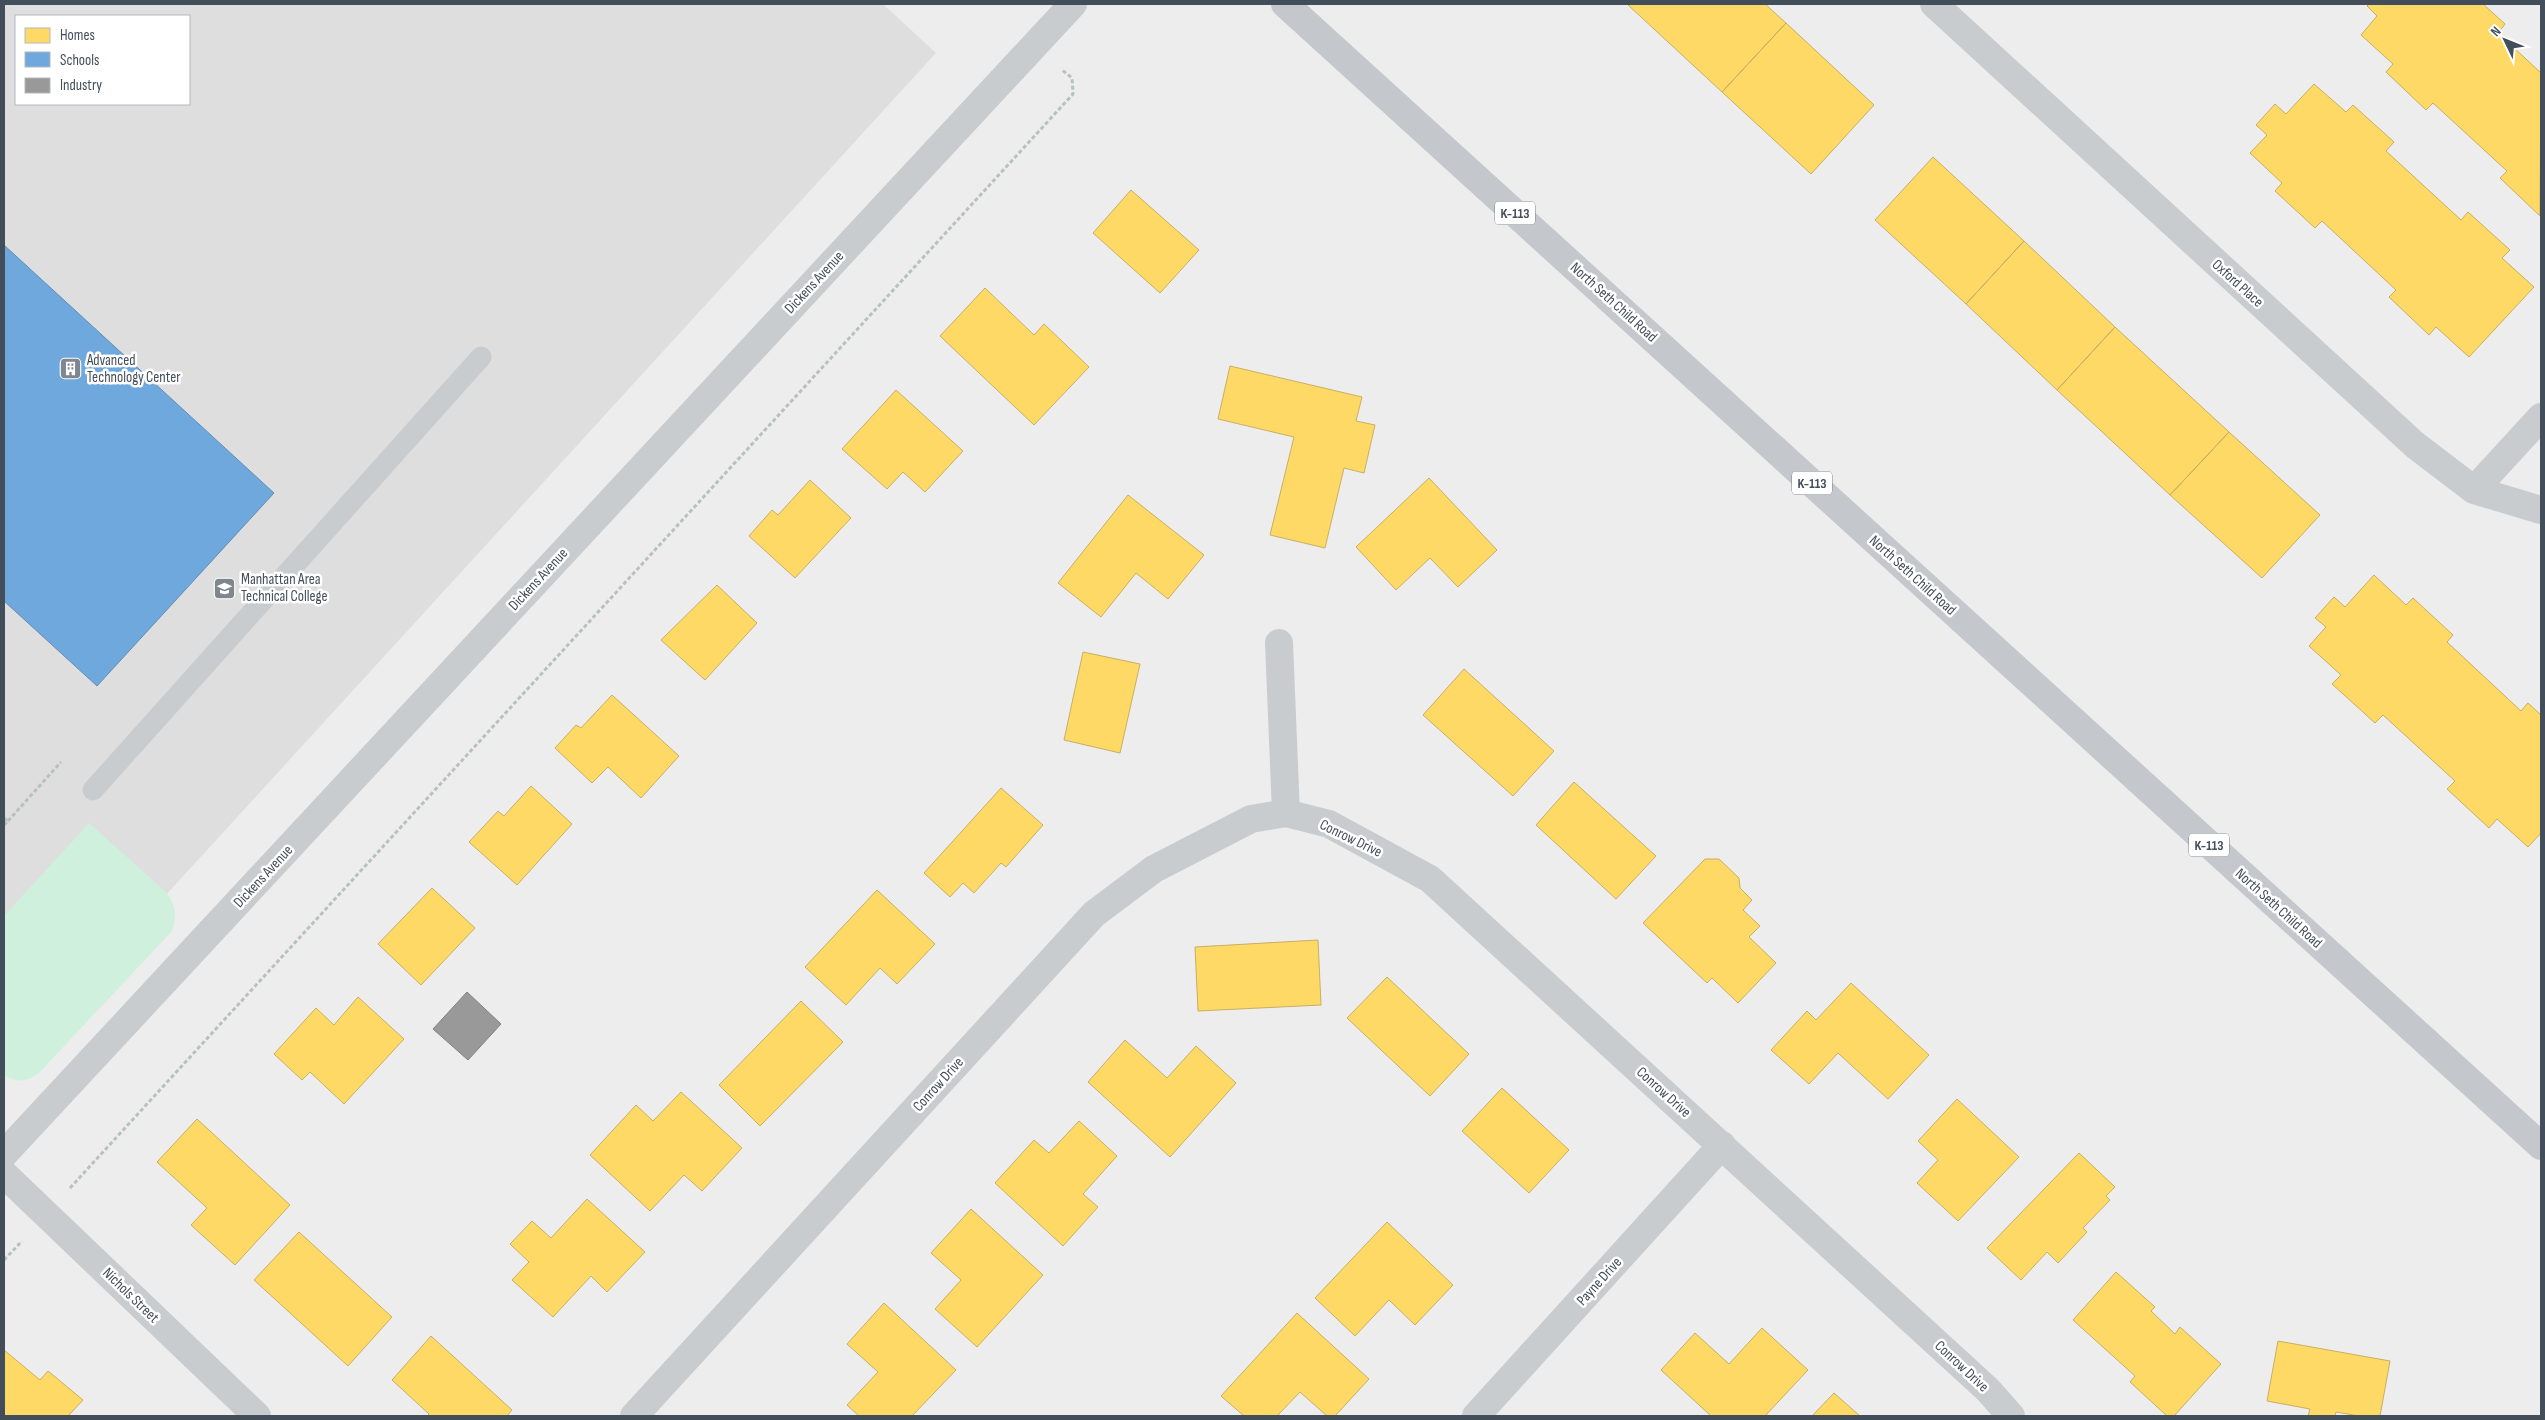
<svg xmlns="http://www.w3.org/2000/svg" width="2545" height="1420" viewBox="0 0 2545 1420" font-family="'Sofia Sans Condensed',sans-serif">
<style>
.education{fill:#dfdedf;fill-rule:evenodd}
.green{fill:#cff0dd}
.homes{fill:#ffd966;stroke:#c7af63}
.schools{fill:#6fa8dc;stroke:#628db5}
.industry{fill:#999;stroke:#7f8286}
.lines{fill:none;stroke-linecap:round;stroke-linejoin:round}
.path{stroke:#b5c2bf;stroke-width:3;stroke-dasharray:4 2.5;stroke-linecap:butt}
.service{stroke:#c9ccce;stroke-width:21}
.minor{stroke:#c9ccce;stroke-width:28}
.tertiary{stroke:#c9ccce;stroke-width:28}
.primary{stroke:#c4c8cc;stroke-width:28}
.labels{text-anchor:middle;stroke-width:5;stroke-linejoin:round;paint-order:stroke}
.shield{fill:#fff;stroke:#7b838c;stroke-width:1}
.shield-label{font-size:14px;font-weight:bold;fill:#434e5b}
.street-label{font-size:15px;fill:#434e5b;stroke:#fff}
.poi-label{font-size:15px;fill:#434e5b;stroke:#fff;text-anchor:start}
</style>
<rect width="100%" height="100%" fill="#eeeded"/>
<path class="education" d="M 4,4 L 883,4 L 936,53 L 4,1072 ZM 16,16 L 189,16 L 189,104 L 16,104 Z"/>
<path class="green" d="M 89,823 L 166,892 C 176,906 177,914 172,931 L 38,1074 C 26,1082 16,1083 4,1075 L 4,916 Z"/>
<path class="homes" d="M 1627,4 L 1765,4 L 1786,23 L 1722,92 Z
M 2369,4 L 2483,4 L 2505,24 L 2498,33 L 2541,73 L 2540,216 L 2500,178 L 2507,171 L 2433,103 L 2426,110 L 2386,72 L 2393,64 L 2361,35 L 2377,16 L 2367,6 Z
M 1786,23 L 1874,105 L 1811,174 L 1722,92 Z
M 2314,84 L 2346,112 L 2353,105 L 2394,142 L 2386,151 L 2461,220 L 2468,212 L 2510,250 L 2502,258 L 2534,287 L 2469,357 L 2436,327 L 2429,335 L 2389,297 L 2396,290 L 2322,221 L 2315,228 L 2275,191 L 2282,183 L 2250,153 L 2267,135 L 2256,125 L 2275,104 L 2286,114 Z
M 1933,157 L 2024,241 L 1966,304 L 1875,220 Z
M 1131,190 L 1199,250 L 1160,293 L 1093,233 Z
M 2024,241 L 2115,327 L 2057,390 L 1966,304 Z
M 985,288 L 1034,335 L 1044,324 L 1089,367 L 1034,425 L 940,336 Z
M 2115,327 L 2229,432 L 2170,495 L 2057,390 Z
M 1230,366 L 1362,397 L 1356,421 L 1375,425 L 1364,473 L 1344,468 L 1325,548 L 1270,535 L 1294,437 L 1218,419 Z
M 896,390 L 963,451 L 925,492 L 903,472 L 887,489 L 842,449 Z
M 2229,432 L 2320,515 L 2262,578 L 2170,495 Z
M 1429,478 L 1497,550 L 1458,587 L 1430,558 L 1396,590 L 1356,547 Z
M 810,480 L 851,518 L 795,578 L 749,536 L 772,510 L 778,515 Z
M 1128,495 L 1204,555 L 1168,599 L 1136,573 L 1101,617 L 1058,583 Z
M 2374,575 L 2406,605 L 2413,598 L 2453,635 L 2447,642 L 2521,711 L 2528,703 L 2541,715 L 2541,833 L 2528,847 L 2497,819 L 2489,828 L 2447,789 L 2455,781 L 2383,715 L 2375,723 L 2332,684 L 2341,675 L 2309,646 L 2326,627 L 2315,618 L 2334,597 L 2345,607 Z
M 717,585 L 757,623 L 705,680 L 661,640 Z
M 1083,652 L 1140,664 L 1120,753 L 1064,740 Z
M 1464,669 L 1554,751 L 1513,796 L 1423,715 Z
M 612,695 L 679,756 L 641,798 L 608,767 L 592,783 L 555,748 L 576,725 L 581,728 Z
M 1574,782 L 1656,856 L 1616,899 L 1536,825 Z
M 531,786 L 572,824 L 517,885 L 469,842 L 498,811 L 504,816 Z
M 1001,788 L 1043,825 L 1006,867 L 1001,863 L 974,893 L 963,883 L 950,897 L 924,873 Z
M 1705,859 L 1719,859 L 1739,878 L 1740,888 L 1752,900 L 1743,910 L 1760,926 L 1749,937 L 1776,963 L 1738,1003 L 1712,978 L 1707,983 L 1643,923 Z
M 432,888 L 475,928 L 421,985 L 378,944 Z
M 877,890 L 935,944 L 897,984 L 880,968 L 846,1005 L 805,967 Z
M 1318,940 L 1321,1005 L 1198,1011 L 1195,947 Z
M 1387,977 L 1469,1054 L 1430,1096 L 1347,1018 Z
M 1851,983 L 1929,1055 L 1888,1099 L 1838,1053 L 1809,1084 L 1771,1050 L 1807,1011 L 1816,1020 Z
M 358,997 L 404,1039 L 344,1104 L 310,1072 L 302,1080 L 274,1054 L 316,1008 L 334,1025 Z
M 801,1001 L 843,1042 L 760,1126 L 719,1085 Z
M 1125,1040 L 1167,1078 L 1196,1046 L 1236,1083 L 1170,1157 L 1088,1082 Z
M 1502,1088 L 1569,1150 L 1529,1193 L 1462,1131 Z
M 681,1092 L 742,1148 L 702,1191 L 684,1175 L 650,1211 L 590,1155 L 636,1105 L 653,1121 Z
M 1957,1099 L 2019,1157 L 1958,1221 L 1917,1183 L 1938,1160 L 1918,1141 Z
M 197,1119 L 290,1205 L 235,1265 L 191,1225 L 207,1208 L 157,1162 Z
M 1079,1121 L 1117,1156 L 1083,1194 L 1098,1207 L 1063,1246 L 995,1183 L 1034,1140 L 1049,1153 Z
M 2079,1153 L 2115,1187 L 2106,1196 L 2110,1200 L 2083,1228 L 2087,1232 L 2058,1263 L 2047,1252 L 2021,1280 L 1987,1248 Z
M 587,1199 L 645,1252 L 607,1292 L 591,1276 L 553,1317 L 512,1280 L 529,1262 L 510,1244 L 532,1221 L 551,1238 Z
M 971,1209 L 1043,1275 L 977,1347 L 935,1309 L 961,1280 L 931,1253 Z
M 1387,1222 L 1453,1285 L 1415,1325 L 1389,1300 L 1355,1336 L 1315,1298 Z
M 299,1232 L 392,1317 L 348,1366 L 254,1280 Z
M 2116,1272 L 2155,1307 L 2151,1311 L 2175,1334 L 2180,1327 L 2221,1364 L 2174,1416 L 2167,1416 L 2130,1382 L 2135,1376 L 2073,1320 Z
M 884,1303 L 956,1370 L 912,1416 L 859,1416 L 847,1405 L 878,1372 L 847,1344 Z
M 1297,1313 L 1369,1379 L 1335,1416 L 1327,1416 L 1300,1392 L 1277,1416 L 1244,1416 L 1221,1396 Z
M 1762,1328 L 1808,1370 L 1765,1416 L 1711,1416 L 1661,1370 L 1695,1333 L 1729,1364 Z
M 431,1336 L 512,1410 L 507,1416 L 427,1416 L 429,1414 L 392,1380 Z
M 2278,1341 L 2390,1361 L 2380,1416 L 2359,1416 L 2336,1412 L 2335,1416 L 2308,1416 L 2310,1409 L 2267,1401 Z
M 4,1350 L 40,1380 L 48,1371 L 83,1400 L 68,1416 L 4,1416 Z
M 1834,1393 L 1860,1416 L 1812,1416 Z"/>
<path class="schools" d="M 4,245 L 274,493 L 97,686 L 4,601 Z"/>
<path class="industry" d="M 467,992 L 501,1024 L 468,1060 L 433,1029 Z"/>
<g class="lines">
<path class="path" d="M 4,818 L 8,821 L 4,825
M 8,821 L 61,762
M 70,1188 L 1073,94 L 1072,78 L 1061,69
M 4,1260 L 22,1241"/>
<path class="service" d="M 93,790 L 481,357"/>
<path class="minor" d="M 1934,4 L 2415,445 L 2474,490 L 2541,510
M 2474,490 L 2541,417
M 1279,643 L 1286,813
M 4,1174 L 257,1416
M 634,1416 L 1094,914 L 1154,869 L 1251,819 L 1286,813 L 1329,824 L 1430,879 L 1988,1390 L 2011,1416
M 1476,1416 L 1722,1145"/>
<path class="tertiary" d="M 4,1154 L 1073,4"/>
<path class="primary" d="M 1285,4 L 2541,1146"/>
</g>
<defs>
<symbol id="building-square" viewBox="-11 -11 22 22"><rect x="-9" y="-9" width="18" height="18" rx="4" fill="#7f868e" stroke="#fff"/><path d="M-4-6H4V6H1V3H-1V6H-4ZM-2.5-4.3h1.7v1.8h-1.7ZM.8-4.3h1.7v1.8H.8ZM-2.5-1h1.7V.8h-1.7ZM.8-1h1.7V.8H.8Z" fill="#fff"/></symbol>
<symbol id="university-square" viewBox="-11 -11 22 22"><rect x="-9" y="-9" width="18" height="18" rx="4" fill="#7f868e" stroke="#fff"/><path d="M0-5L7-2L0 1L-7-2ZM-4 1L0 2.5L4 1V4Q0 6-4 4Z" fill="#fff"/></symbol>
</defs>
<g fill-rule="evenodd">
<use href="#building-square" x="58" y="356" width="25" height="25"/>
<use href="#university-square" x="212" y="576" width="25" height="25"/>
</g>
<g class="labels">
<g class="shield">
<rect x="1495" y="201.5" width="40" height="23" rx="4"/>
<rect x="1792" y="471.5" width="40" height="23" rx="4"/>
<rect x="2189" y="833.5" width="40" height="23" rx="4"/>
</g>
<g class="shield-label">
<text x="1515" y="218">K-113</text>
<text x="1812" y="488">K-113</text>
<text x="2209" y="850">K-113</text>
</g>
<g class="street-label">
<text transform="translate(814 282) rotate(-47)" y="5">Dickens Avenue</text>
<text transform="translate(2238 283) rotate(42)" y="5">Oxford Place</text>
<text transform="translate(1614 302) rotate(42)" y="5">North Seth Child Road</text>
<text transform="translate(1913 575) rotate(42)" y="5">North Seth Child Road</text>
<text transform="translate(538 579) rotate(-47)" y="5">Dickens Avenue</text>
<text transform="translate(1351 838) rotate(26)" y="5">Conrow Drive</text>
<text transform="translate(263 876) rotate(-47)" y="5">Dickens Avenue</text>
<text transform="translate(2279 908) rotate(42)" y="5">North Seth Child Road</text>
<text transform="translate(938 1084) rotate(-48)" y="5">Conrow Drive</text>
<text transform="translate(1664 1092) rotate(42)" y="5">Conrow Drive</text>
<text transform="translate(1599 1281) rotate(-48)" y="5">Payne Drive</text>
<text transform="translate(131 1295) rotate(44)" y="5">Nichols Street</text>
<text transform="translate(1962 1366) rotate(43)" y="5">Conrow Drive</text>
</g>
<g class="poi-label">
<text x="87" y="365">Advanced<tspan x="87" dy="17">Technology Center</tspan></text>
<text x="241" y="584">Manhattan Area<tspan x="241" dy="17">Technical College</tspan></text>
</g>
</g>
<rect width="2545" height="1420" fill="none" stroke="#434e5b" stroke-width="10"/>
<rect x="15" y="15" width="175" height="90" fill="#ffffff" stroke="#b4b8bd"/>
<rect x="25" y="28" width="25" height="15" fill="#ffd966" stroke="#b4b8bd"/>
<text x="60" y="40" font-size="15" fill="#434e5b">Homes</text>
<rect x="25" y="52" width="25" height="15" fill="#6fa8dc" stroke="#b4b8bd"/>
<text x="60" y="65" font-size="15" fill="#434e5b">Schools</text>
<rect x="25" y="78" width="25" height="15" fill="#999999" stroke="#b4b8bd"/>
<text x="60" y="90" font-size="15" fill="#434e5b">Industry</text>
<g transform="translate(2505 40) rotate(313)" stroke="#ffffff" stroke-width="4" paint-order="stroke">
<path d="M0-4L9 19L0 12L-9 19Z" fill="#434e5b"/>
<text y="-8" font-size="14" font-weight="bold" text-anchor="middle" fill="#434e5b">N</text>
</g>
</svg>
